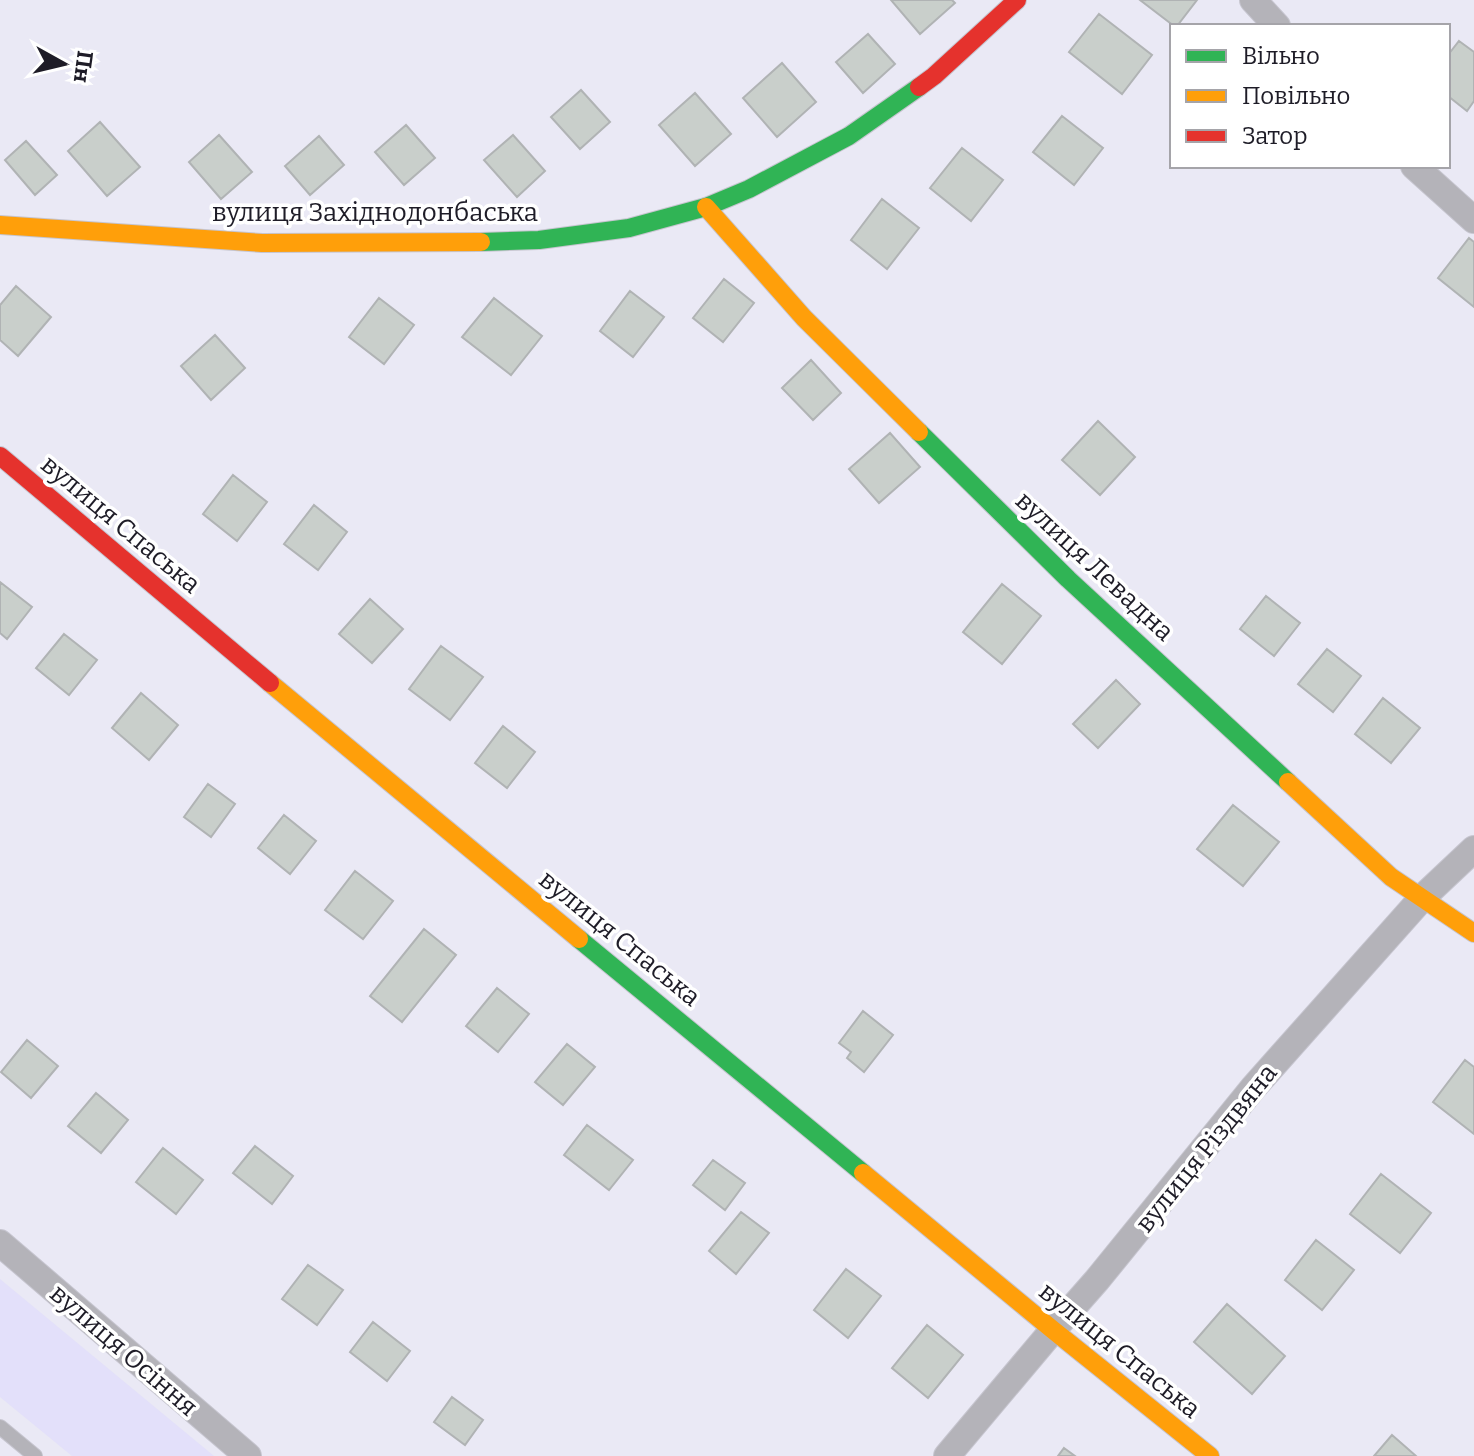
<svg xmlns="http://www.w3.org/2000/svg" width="1474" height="1456" viewBox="0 0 1474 1456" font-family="Bitter,serif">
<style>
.built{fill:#e3e0fa}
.building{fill:#c9cfcb;stroke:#b0b3b4;stroke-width:2}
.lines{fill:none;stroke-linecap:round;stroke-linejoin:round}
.lane-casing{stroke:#c6c5cf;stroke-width:16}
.street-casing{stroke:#c6c5cf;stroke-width:28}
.fast-casing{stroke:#c6c5cf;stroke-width:20}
.slow-casing{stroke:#c6c5cf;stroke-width:20}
.jam-casing{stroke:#c6c5cf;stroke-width:20}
.lane{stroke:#b4b3b9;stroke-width:14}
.street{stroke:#b4b3b9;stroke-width:26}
.fast{stroke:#30b455;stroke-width:18}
.slow{stroke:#ff9f0a;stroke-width:18}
.jam{stroke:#e5322d;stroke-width:18}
.labels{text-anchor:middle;stroke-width:7;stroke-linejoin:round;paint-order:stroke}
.street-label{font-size:26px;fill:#1e1c27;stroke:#fff}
</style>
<rect width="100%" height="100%" fill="#eae9f5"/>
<path class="built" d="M 0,1279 L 214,1456 L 72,1456 L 0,1397 Z"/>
<path class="building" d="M 891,0 L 952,0 L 955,3 L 920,34 Z
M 1140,0 L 1197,0 L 1177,26 L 1174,26 Z
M 1099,14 L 1152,55 L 1122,94 L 1069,52 Z
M 868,34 L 895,64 L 863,93 L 836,62 Z
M 1459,41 L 1474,52 L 1474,101 L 1467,111 L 1448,96 L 1448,55 Z
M 782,63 L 816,102 L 777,137 L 743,98 Z
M 581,90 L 610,122 L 580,149 L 551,117 Z
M 695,93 L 731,134 L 695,166 L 659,125 Z
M 1062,116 L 1103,148 L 1074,185 L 1033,152 Z
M 100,122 L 140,167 L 107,196 L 68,151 Z
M 406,125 L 435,158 L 404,185 L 375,152 Z
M 219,135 L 252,172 L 221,199 L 189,162 Z
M 513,135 L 545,171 L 517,197 L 484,160 Z
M 319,136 L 344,165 L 310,195 L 285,166 Z
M 26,141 L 57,175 L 35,195 L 5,160 Z
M 962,148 L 1003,180 L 971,221 L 930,188 Z
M 882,199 L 919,228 L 887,269 L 851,240 Z
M 1469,238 L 1474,242 L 1474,307 L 1438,278 Z
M 724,279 L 754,303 L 723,342 L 693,318 Z
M 16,286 L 51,317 L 18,356 L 0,340 L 0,305 Z
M 630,291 L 664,317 L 633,357 L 600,331 Z
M 379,298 L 414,325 L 384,364 L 349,337 Z
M 494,298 L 542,336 L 511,375 L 462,337 Z
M 215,335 L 245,368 L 211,400 L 181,366 Z
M 811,360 L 841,393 L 813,420 L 782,388 Z
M 1098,421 L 1135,457 L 1100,495 L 1062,460 Z
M 890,433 L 920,467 L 879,503 L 849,469 Z
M 233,475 L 267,502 L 237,541 L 203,514 Z
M 314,505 L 347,532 L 318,570 L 284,544 Z
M 0,582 L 32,607 L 7,639 L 0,633 Z
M 1002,584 L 1041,616 L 1002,664 L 963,632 Z
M 1266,596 L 1300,623 L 1274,656 L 1240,629 Z
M 370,599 L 403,629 L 372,663 L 339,634 Z
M 64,634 L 97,660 L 69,695 L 36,668 Z
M 441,646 L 483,677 L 450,720 L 409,689 Z
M 1327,649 L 1361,676 L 1333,712 L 1298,684 Z
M 1116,680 L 1140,704 L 1098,748 L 1073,724 Z
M 141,693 L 178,725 L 149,760 L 112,728 Z
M 1383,698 L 1420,728 L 1391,763 L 1355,734 Z
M 503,726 L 535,752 L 507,788 L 475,763 Z
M 208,784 L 235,804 L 211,837 L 184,817 Z
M 1233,805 L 1279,842 L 1243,886 L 1197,849 Z
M 284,815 L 316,841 L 290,874 L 258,848 Z
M 355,871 L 393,901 L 363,939 L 325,910 Z
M 424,929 L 456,955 L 402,1022 L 370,996 Z
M 497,988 L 529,1014 L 498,1052 L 466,1026 Z
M 863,1011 L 893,1035 L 864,1072 L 847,1058 L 851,1052 L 839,1043 Z
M 27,1040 L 58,1066 L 31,1098 L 1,1072 Z
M 567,1044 L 595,1067 L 563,1105 L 535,1082 Z
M 1465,1060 L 1474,1067 L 1474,1134 L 1433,1102 Z
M 96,1093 L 128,1120 L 101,1153 L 68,1126 Z
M 587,1125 L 633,1160 L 609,1190 L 564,1155 Z
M 255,1146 L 293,1176 L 272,1204 L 233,1173 Z
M 163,1148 L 203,1180 L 176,1214 L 136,1182 Z
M 713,1160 L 745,1183 L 725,1210 L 693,1185 Z
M 1381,1174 L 1431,1213 L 1400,1253 L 1350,1214 Z
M 741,1212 L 769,1233 L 736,1274 L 709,1251 Z
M 1316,1240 L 1354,1270 L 1322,1310 L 1285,1280 Z
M 308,1265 L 343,1290 L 317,1325 L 282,1299 Z
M 846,1269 L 881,1296 L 848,1338 L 814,1310 Z
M 1227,1304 L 1285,1356 L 1252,1394 L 1194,1342 Z
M 373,1322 L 410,1351 L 387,1381 L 350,1352 Z
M 927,1325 L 963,1355 L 928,1398 L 892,1368 Z
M 452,1397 L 483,1420 L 465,1445 L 434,1422 Z
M 1392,1435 L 1416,1456 L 1374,1456 Z
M 1064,1448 L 1075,1456 L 1058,1456 Z"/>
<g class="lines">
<defs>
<path id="lane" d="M 0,1427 L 35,1456"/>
<path id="street" d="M 1253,0 L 1277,26
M 1414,166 L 1474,220
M 0,1243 L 248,1456
M 947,1456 L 1053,1330 L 1097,1280 L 1253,1088 L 1423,897 L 1474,849"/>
<path id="fast" d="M 481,242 L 539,240 L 629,228 L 706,207 L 749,189 L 849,136 L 919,87
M 919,432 L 1068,579 L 1288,782
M 579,939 L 863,1173"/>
<path id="slow" d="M 706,207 L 804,318 L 919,432
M 0,225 L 262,243 L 481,242
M 270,683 L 579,939
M 1288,782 L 1391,877 L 1474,933
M 863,1173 L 1053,1330 L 1210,1456"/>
<path id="jam" d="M 919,87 L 934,76 L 1017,0
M 0,456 L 270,683"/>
</defs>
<use href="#lane" class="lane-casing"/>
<use href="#street" class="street-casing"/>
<use href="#fast" class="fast-casing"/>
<use href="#slow" class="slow-casing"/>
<use href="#jam" class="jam-casing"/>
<use href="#lane" class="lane"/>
<use href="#street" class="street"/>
<use href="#fast" class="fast"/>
<use href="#slow" class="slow"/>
<use href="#jam" class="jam"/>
</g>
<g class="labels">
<g class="street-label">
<text x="375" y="221">вулиця Західнодонбаська</text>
<text transform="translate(121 524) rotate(40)" y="9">вулиця Спаська</text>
<text transform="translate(1095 566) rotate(43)" y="9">вулиця Левадна</text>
<text transform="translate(620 938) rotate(39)" y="9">вулиця Спаська</text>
<text transform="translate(1206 1148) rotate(-51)" y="9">вулиця Різдвяна</text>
<text transform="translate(124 1350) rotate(41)" y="9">вулиця Осіння</text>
<text transform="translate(1120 1350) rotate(39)" y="9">вулиця Спаська</text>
</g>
</g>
<rect x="1170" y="24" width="280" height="144" fill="#ffffff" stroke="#a5a4a9" stroke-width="2"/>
<rect x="1186" y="50" width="40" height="12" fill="#30b455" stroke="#a5a4a9" stroke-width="2"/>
<text x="1242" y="64" font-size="24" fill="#1e1c27">Вільно</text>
<rect x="1186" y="90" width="40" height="12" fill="#ff9f0a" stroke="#a5a4a9" stroke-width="2"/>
<text x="1242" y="104" font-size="24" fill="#1e1c27">Повільно</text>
<rect x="1186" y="130" width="40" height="12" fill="#e5322d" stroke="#a5a4a9" stroke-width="2"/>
<text x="1242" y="144" font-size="24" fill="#1e1c27">Затор</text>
<g transform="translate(64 64) rotate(98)" stroke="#ffffff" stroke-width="6" paint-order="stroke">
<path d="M0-6L14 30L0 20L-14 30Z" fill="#1e1c27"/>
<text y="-12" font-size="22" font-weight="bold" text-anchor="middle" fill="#1e1c27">Пн</text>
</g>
</svg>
